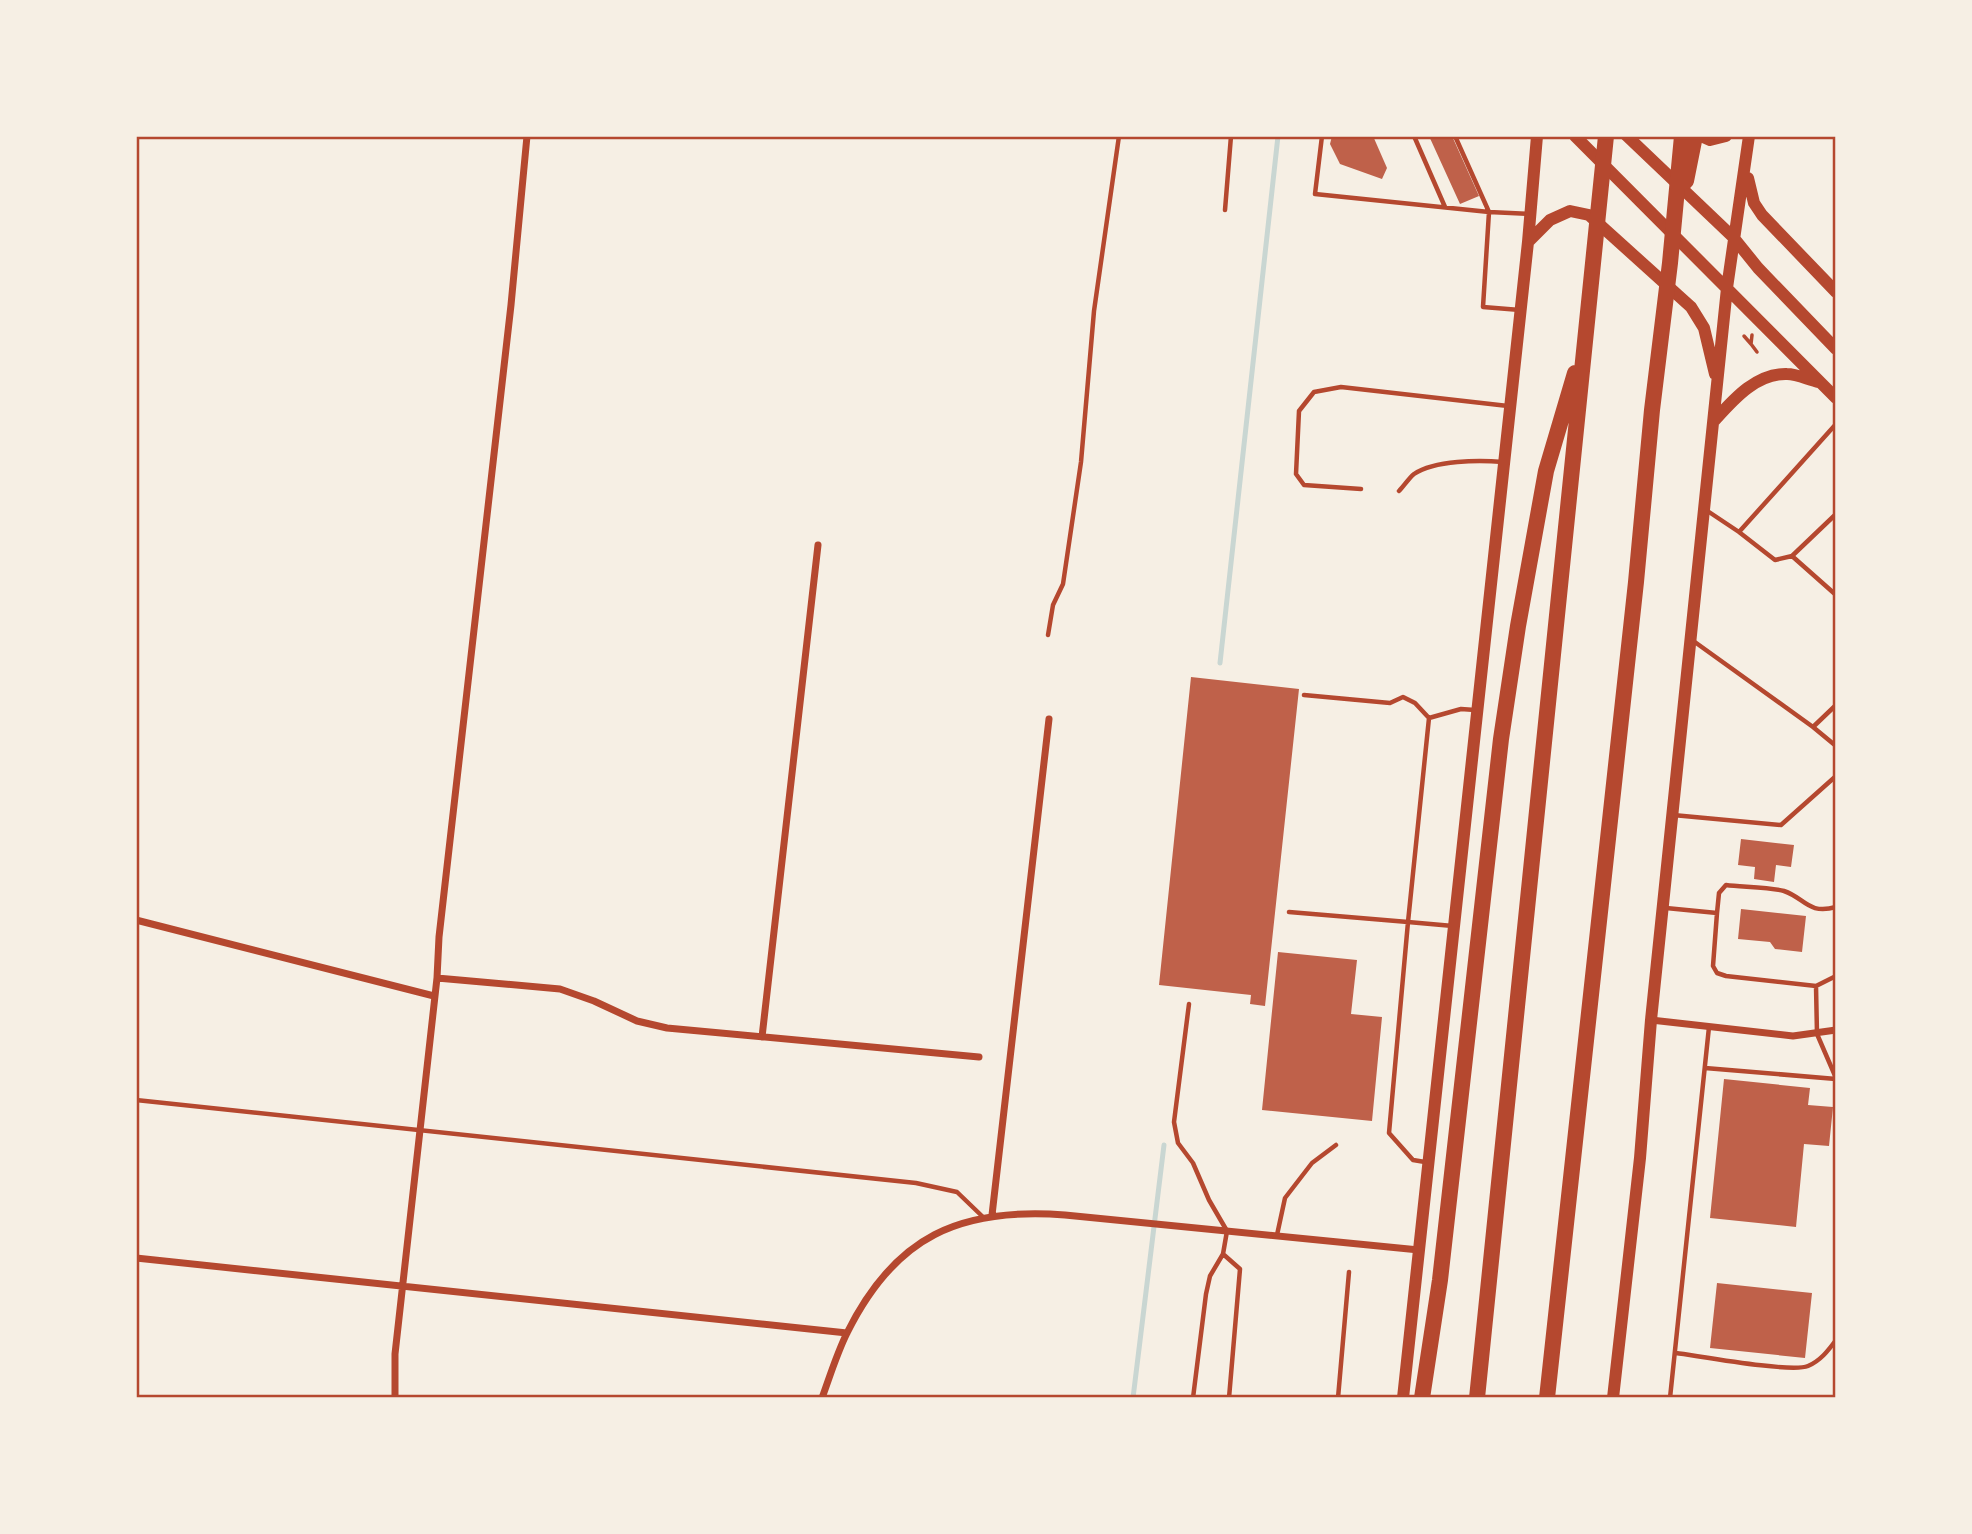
<svg xmlns="http://www.w3.org/2000/svg" width="1972" height="1534" viewBox="0 0 1972 1534" font-family="Overpass,sans-serif">
<style>
.lines{fill:none;stroke-linecap:round;stroke-linejoin:round}
.stream{stroke:#c9d6d2;stroke-width:5}
.building{fill:#bf614a}
.path{stroke:#b5482f;stroke-width:3.5}
.service{stroke:#b5482f;stroke-width:4.5}
.minor{stroke:#b5482f;stroke-width:7}
.secondary{stroke:#b5482f;stroke-width:12}
.motorway{stroke:#b5482f;stroke-width:16}
.neatline{fill:none;stroke:#b5482f;stroke-width:2.5}
</style>
<rect width="100%" height="100%" fill="#f6efe4"/>
<g class="lines">
<path class="stream" d="M 1220,663 L 1278,136
M 1133,1398 L 1164,1145"/>
</g>
<path class="building" d="M 1332,136 L 1373,136 L 1387,168 L 1382,179 L 1340,164 L 1330,144 Z
M 1429,136 L 1452,136 L 1479,196 L 1460,204 Z
M 1191,677 L 1299,689 L 1265,1006 L 1250,1004 L 1251,995 L 1159,985 Z
M 1741,839 L 1794,845 L 1791,867 L 1776,865 L 1774,882 L 1754,879 L 1755,867 L 1738,865 Z
M 1741,909 L 1806,916 L 1802,952 L 1775,949 L 1770,942 L 1738,939 Z
M 1278,952 L 1357,960 L 1351,1014 L 1382,1017 L 1372,1121 L 1262,1110 Z
M 1724,1079 L 1810,1088 L 1808,1105 L 1833,1107 L 1829,1146 L 1804,1144 L 1796,1227 L 1710,1218 Z
M 1717,1283 L 1812,1293 L 1805,1358 L 1710,1348 Z"/>
<g class="lines">
<path class="path" d="M 1752,335 L 1751,344 L 1757,352
M 1744,336 L 1751,344"/>
<path class="service" d="M 1322,136 L 1315,194 L 1489,212 L 1455,136
M 1414,136 L 1445,207
M 1225,210 L 1231,136
M 1520,310 L 1483,307 L 1489,212 L 1529,214
M 1361,489 L 1304,485 L 1296,474 L 1299,411 L 1314,392 L 1341,387 L 1508,406
M 1399,491 C 1404,486 1409,478 1414,474 C 1435,460 1479,460 1503,462
M 1706,510 L 1739,532 L 1836,424
M 1836,514 L 1792,556 L 1836,595
M 1739,532 L 1775,560 L 1792,556
M 1048,635 L 1053,605 L 1063,584 L 1081,462 L 1094,311 L 1119,136
M 1692,640 L 1813,727 L 1836,705
M 1429,718 L 1461,709 L 1475,710
M 1813,727 L 1836,746
M 1673,815 L 1781,825 L 1836,776
M 1666,908 L 1717,913 L 1713,966 L 1717,973 L 1726,976 L 1816,986
M 1289,912 L 1408,922 L 1429,718 L 1415,703 L 1403,697 L 1390,703 L 1304,695
M 1717,913 L 1719,893 L 1726,885 C 1741,887 1770,887 1784,891 C 1805,898 1808,915 1836,907
M 1836,976 L 1816,986 L 1817,1034 L 1836,1078
M 1189,1004 L 1174,1122 L 1178,1143 L 1193,1163 L 1209,1200 L 1227,1231 L 1223,1254 L 1210,1276 L 1206,1294 L 1193,1398
M 1705,1068 L 1836,1079
M 136,1100 L 916,1183 L 957,1192 L 983,1217
M 1425,1162 L 1413,1160 L 1389,1133 L 1408,922 L 1453,926
M 1277,1235 L 1285,1198 L 1312,1163 L 1336,1145
M 1223,1254 L 1240,1269 L 1229,1398
M 1676,1353 C 1699,1356 1791,1373 1808,1366 C 1820,1361 1828,1351 1836,1340
M 1338,1398 L 1349,1272
M 1670,1398 L 1709,1027"/>
<path class="minor" d="M 136,920 L 434,996
M 437,978 L 560,989 L 594,1001 L 637,1021 L 667,1028 L 979,1057
M 1651,1020 L 1793,1036 L 1836,1030
M 762,1037 L 818,545
M 992,1215 L 1049,719
M 136,1258 L 847,1333
M 395,1398 L 395,1354 L 437,978 L 439,937 L 511,305 L 527,136
M 822,1398 C 830,1376 837,1353 847,1333 C 895,1236 960,1207 1065,1215 L 1419,1250"/>
<path class="secondary" d="M 1575,136 L 1836,398
M 1627,136 L 1733,237 L 1758,268 L 1836,349
M 1701,136 L 1710,140 L 1726,136
M 1748,178 L 1754,203 L 1762,215 L 1836,292
M 1528,242 L 1550,220 L 1570,211 L 1589,215 L 1691,307 L 1704,328 L 1715,374
M 1714,421 C 1733,400 1756,373 1787,374 C 1797,374 1809,380 1819,382
M 1403,1398 L 1528,242 L 1537,136
M 1613,1398 L 1640,1158 L 1651,1020 L 1727,288 L 1749,136"/>
<path class="motorway" d="M 1686,181 L 1695,136
M 1422,1398 L 1440,1280 L 1501,739 L 1518,626 L 1546,471 L 1575,373
M 1477,1398 L 1606,136
M 1547,1398 L 1636,582 L 1652,410 L 1670,263 L 1682,136"/>
</g>
<rect width="1972" height="1534" fill="none" stroke="#f6efe4" stroke-width="276"/>
<rect x="138" y="138" width="1696" height="1258" class="neatline"/>
</svg>
